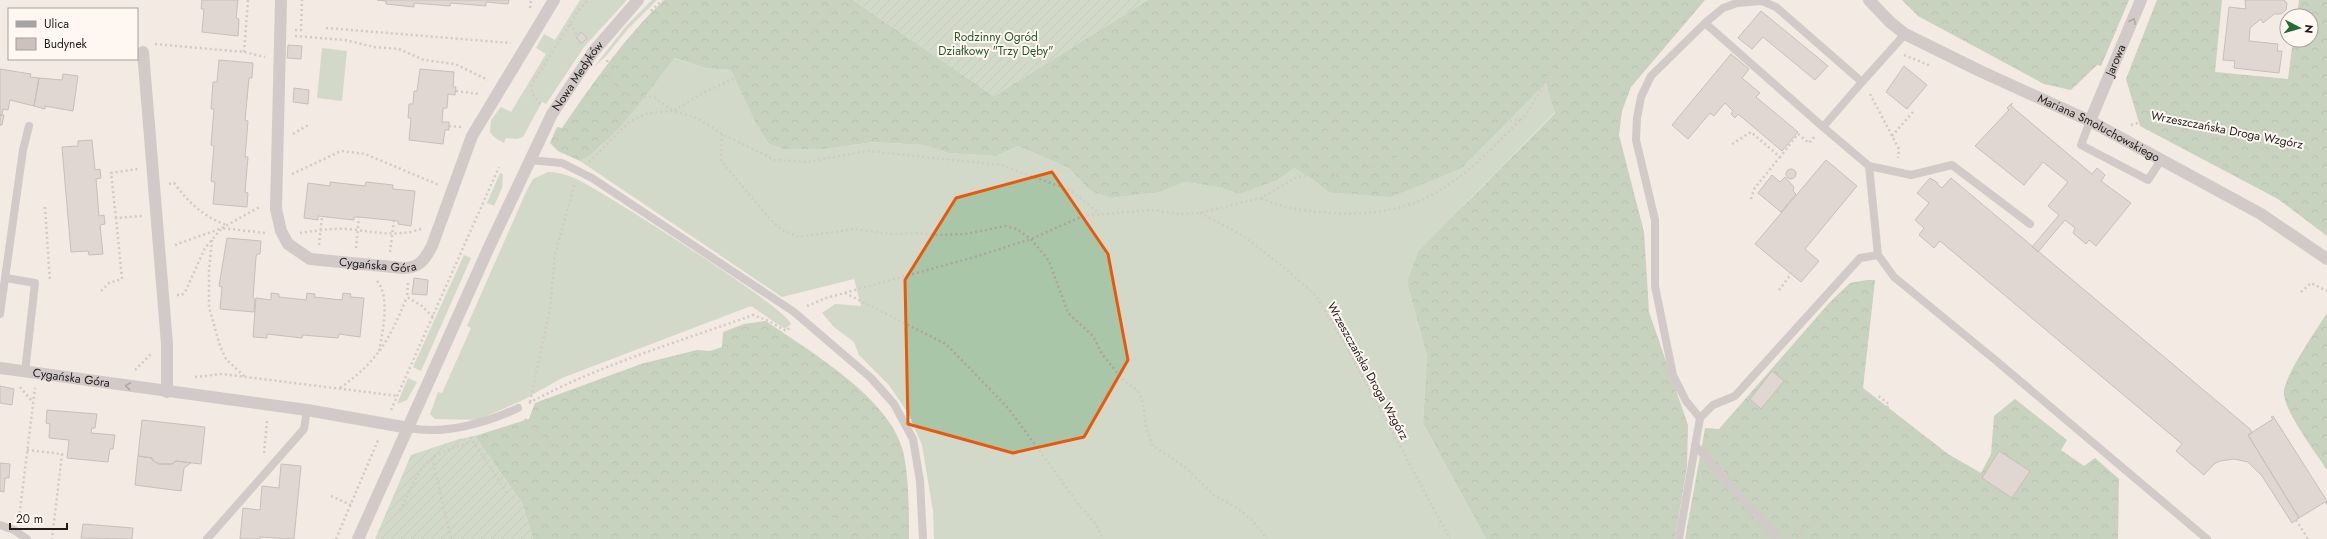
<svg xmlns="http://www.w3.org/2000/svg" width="2327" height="539" viewBox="0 0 2327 539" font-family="Jost,sans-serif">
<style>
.grass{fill:#aac6a9}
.forest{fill:url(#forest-crowns)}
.garden{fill:url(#garden-furrows)}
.building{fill:#ccc1bd;stroke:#958b87}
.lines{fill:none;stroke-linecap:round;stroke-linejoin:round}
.path{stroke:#aba49f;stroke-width:2.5;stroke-dasharray:2 3;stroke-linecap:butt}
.service{stroke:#a8a4a6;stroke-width:8}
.minor{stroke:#a8a4a6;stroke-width:12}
.tertiary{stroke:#a8a4a6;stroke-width:12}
.oneway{stroke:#5d5959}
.marked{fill:none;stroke:#e8590c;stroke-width:3;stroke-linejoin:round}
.labels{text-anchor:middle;stroke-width:4;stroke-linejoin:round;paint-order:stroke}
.park-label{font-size:12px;fill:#255727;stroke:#fff7f2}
.street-label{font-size:12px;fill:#1f1c1a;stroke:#fff7f2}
</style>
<defs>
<pattern id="forest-crowns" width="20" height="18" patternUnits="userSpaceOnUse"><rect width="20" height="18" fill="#93b592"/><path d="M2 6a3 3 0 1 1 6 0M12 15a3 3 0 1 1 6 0" fill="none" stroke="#779276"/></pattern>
<pattern id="garden-furrows" width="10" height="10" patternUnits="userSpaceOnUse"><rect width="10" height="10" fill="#aac6a9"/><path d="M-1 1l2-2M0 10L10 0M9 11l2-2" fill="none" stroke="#92aa91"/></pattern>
</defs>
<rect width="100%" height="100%" fill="#f3eae3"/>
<path class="grass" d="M 580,0 L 627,0 L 584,47 L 546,104 L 542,102 L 523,137 L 517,139 L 506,138 L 504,143 L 494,137 L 490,132 L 491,120 L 501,107 L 511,112 L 546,54 L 536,48 L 544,34 L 555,40 Z
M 652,0 L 657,0 L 628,29 L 606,56 L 594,67 L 626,26 Z
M 322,48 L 347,51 L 342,101 L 317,98 Z
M 673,58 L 706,68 L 731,70 L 755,122 L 768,143 L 825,149 L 873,142 L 924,145 L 948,153 L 996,156 L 1018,146 L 1069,168 L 1090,191 L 1111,198 L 1160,192 L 1185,182 L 1218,187 L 1240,194 L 1278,180 L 1294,168 L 1312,179 L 1328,192 L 1462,168 L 1546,83 L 1555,112 L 1464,205 L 1407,283 L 1427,356 L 1423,423 L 1486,539 L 934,539 L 933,511 L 922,445 L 908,413 L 889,385 L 859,355 L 854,342 L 834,327 L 822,313 L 835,304 L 861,306 L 854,279 L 782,297 L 580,161 L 601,146 Z
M 548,172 C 562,172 576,178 588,185 C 616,201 783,305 791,324 L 785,329 L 751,306 L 562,378 L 523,400 L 478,420 L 435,419 L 430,414 L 438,392 L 442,393 L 471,328 L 467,326 L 526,192 L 533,179 Z
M 500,173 L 503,174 L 502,188 L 494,206 L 487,203 Z
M 464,255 L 471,258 L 421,371 L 413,367 Z
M 408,378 L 417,382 L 407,400 L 397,404 Z"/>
<path class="forest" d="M 664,0 L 853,0 L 994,96 L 1148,0 L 1705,0 L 1631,87 L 1622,111 L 1619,135 L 1644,232 L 1649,312 L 1688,425 L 1687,466 L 1675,539 L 1486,539 L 1423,423 L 1427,356 L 1407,283 L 1418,252 L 1555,113 L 1546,83 L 1462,168 L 1391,197 L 1328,192 L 1312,179 L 1294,168 L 1278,180 L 1240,194 L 1218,187 L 1185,182 L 1160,192 L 1111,198 L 1090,191 L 1069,168 L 1018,146 L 996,156 L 948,153 L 924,145 L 873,142 L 825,149 L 784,149 L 768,143 L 755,122 L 731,70 L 706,68 L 674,58 C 650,89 614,142 580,161 L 558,151 L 550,143 L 557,127 L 562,128 C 593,83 624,38 664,0 Z
M 1902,0 L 2129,0 L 2101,66 L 2097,65 L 2071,90 L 2044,84 L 1918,16 Z
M 2157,0 L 2222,0 L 2215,72 L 2288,79 L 2293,40 L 2311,40 L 2311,16 L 2297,16 L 2299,0 L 2327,0 L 2327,236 L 2278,199 L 2140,126 L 2126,79 Z
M 1867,280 L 1875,280 L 1863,388 L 1948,454 L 1981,473 L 1991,454 L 1994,416 L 2015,399 L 2067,440 L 2061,450 L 2084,466 L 2095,458 L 2119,479 L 2118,539 L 1685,539 L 1705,428 L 1719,429 L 1830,302 L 1850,283 Z
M 2327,313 L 2327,470 C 2317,454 2281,408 2284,390 C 2289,369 2315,332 2327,313 Z
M 766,321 C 810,352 889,397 903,451 C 909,477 909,512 909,539 L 533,539 L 522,503 L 475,436 L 529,419 L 535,403 L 641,364 L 697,350 L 710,351 L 722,347 L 723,332 L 744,324 Z"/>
<path class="garden" d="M 853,0 L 1148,0 L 994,96 Z
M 475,436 L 522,503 L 533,539 L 375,539 L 411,455 L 459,439 Z"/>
<path class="building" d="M 202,0 L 238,0 L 236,18 L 239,19 L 238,36 L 202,32 L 204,9 L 201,9 Z
M 377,0 L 509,0 L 508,4 L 486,2 L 486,6 L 451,3 L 450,6 L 414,3 L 414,7 L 386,4 L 386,1 Z
M 2245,0 L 2284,0 L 2287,3 L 2286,10 L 2281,14 L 2274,14 L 2263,23 L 2261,19 L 2250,28 L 2249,41 L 2278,44 L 2277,51 L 2282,51 L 2279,73 L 2234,68 L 2235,61 L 2223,60 L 2229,7 L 2246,9 Z
M 1761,11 L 1828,66 L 1815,80 L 1763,37 L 1752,49 L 1738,38 Z
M 581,32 L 587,38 L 582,43 L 576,38 Z
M 288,45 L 302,46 L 301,59 L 287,58 Z
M 1731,54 L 1749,69 L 1742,78 L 1760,93 L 1756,97 L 1798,132 L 1782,151 L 1738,114 L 1735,118 L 1731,114 L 1733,111 L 1725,103 L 1714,116 L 1710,113 L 1688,139 L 1672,125 Z
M 219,60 L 253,63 L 252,78 L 249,78 L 245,120 L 248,121 L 245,157 L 248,157 L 245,192 L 248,193 L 247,207 L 213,204 L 215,182 L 211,181 L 214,146 L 211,145 L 214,109 L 211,109 L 213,82 L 217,82 Z
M 1904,66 L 1927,85 L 1907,109 L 1886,92 Z
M 0,69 L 31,74 L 30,77 L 39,78 L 34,106 L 10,100 L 8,110 L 3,109 L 2,115 L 0,115 Z
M 420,69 L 454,72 L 453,87 L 456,87 L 455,95 L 448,94 L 447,108 L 443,108 L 442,122 L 449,122 L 449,130 L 445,130 L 443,144 L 409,140 L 411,118 L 408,118 L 409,104 L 413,104 L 414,91 L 417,91 Z
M 63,74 L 78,76 L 73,111 L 45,106 L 45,109 L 34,106 L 39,78 L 62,80 Z
M 294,88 L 309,90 L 308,104 L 293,102 Z
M 2012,103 L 2011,106 L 2092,174 L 2097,168 L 2105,175 L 2101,181 L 2131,203 L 2096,246 L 2089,240 L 2086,244 L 2073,233 L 2075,228 L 2065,220 L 2038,252 L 2032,247 L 2059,215 L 2048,206 L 2068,182 L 2043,162 L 2024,185 L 1975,146 L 2009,110 L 2007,108 Z
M 0,115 L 4,115 L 2,125 L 0,125 Z
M 92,140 L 95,170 L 100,169 L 101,178 L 96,179 L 99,216 L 104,215 L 105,224 L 100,225 L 103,254 L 89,255 L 88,251 L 71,252 L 62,147 L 78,146 L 78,141 Z
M 1826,160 L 1857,186 L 1805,249 L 1819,261 L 1801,282 L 1755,244 Z
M1786 174a5 5 0 1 1 10 0a5 5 0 1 1-10 0Z
M 1772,175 L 1780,182 L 1785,177 L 1794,187 L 1793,191 L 1796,194 L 1781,212 L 1758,193 Z
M 1930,178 L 1938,183 L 1937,184 L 1942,188 L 1951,178 L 2250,429 L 2252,433 L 2248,435 L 2299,518 L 2292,523 L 2262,476 L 2248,462 L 2234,459 L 2220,461 L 2214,464 L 2204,475 L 2176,451 L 2182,444 L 1940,241 L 1934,248 L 1919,235 L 1924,228 L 1915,220 L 1929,203 L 1917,193 Z
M 330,182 L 365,186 L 366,182 L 393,185 L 393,189 L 415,191 L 411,226 L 398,224 L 398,221 L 359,217 L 354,217 L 354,220 L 318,216 L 318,220 L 304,218 L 308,183 L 330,186 Z
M 227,238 L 261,241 L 260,254 L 257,254 L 256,257 L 253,298 L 255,299 L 254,312 L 220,309 L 222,287 L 219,286 Z
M 414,278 L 428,280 L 427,295 L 412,294 Z
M 271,293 L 279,294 L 279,297 L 306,300 L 307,293 L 315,294 L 314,297 L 342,300 L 343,293 L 351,294 L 350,297 L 364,298 L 360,337 L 339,334 L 338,338 L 303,335 L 302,338 L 267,334 L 267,338 L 253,337 L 256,298 L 271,300 Z
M 1772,371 L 1784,381 L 1761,409 L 1750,399 Z
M 0,386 L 14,389 L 12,405 L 0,403 Z
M 47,410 L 97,414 L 95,428 L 92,428 L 91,433 L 115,435 L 113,449 L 110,449 L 108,462 L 67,458 L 69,440 L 49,438 L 50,424 L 46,423 Z
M 2273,416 L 2327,501 L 2327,505 L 2325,502 L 2299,518 L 2248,435 L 2273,419 L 2271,417 Z
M 142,420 L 205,427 L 201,464 L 176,461 L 172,464 L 159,464 L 152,460 L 152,458 L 138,456 Z
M 1999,451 L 2030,471 L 2012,498 L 1982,478 Z
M 138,456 L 152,458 L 152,460 L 159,464 L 172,464 L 176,461 L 191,463 L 184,468 L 181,491 L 135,485 Z
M 0,463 L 10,464 L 9,478 L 5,478 L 4,492 L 0,491 Z
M 281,464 L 301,466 L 294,539 L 260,537 L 260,539 L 240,539 L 243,508 L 260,510 L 262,486 L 279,488 Z
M 83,524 L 133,528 L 132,539 L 81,538 Z"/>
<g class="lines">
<path class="path" d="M 530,8 L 531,0
M 651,11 L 662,0
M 570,24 C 576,30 576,38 581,44
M 326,28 L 511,43
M 295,30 L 301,30 L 302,0
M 295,36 L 345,40 L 374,47 L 399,49 L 424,60 L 455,64 L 488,80
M 155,44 L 244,52 L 265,57
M 244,52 L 248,0
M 1904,55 L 1931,66
M 607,60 L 612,84 L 616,88 L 631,95 L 654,97 L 673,111 L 705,92 L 784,55 L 814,30 L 837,6
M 456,91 L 479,94
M 1870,94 L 1899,149 L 1898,158
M 540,104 L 532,93 L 532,84 L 578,11 L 588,0
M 2131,125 L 2141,122 L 2300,156 L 2327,156
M 449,126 L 461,127
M 293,134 L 310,124
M 722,134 L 721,161 L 770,219 L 782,230 L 799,237 L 855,229 L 892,234 L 918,233 L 937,235 L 966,234 L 1005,226 L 1017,229 L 1031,239 L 1049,261 L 1068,313 L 1093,336 L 1102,354 L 1122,379 L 1138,391 L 1143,403 L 1146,428 L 1153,446 L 1185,467 L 1214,495 L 1237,508 L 1253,521 L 1267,539
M 1892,136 L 1913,112
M 1732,144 L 1751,132 L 1780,157 L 1798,134 L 1809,143 L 1815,136
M 589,162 L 629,122 L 648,113 L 673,111 L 697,118 L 722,134 L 775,160 L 807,162 L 867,151 L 1001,165 L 1070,190 L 1100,214
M 292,174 L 341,151 L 365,154 L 439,185
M 1309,174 L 1331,126
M 169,184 L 174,183 C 189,203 203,216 226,225
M 1261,198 C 1285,209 1306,211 1332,213 C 1423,219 1462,180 1521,119
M 1751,199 L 1754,189 L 1780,157
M 45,207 L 50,282
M 1200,213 L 1242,235 L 1286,269 L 1316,296 L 1344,342 L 1450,539
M 116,218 L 111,173 L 138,169
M 300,233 C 315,231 331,228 346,229 C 372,231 395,238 421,229
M 212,240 L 209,271 L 209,307 L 220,346 L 226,359 L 244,376
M 175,245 L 222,228 L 261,206
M 319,245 L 322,217
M 356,248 L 359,217
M 390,252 L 394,220
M 377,281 C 391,297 382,334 379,352
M 408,283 L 407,297 L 422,306 L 433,317
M 1779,290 L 1791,274
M 101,291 L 109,283 L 122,279 L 116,218 L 142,216
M 2301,292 L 2311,283 L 2327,291
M 845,293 L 946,344 L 1009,409 L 1079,505 L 1096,524 L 1103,539
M 177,295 L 182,295 L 186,290 L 205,248 L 222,228 L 265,233
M 807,306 L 826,298 L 978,256 L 1031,239 L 1083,216 L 1151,210 L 1181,214 L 1200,213 L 1261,198 L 1297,177 L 1353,172 L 1455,140 L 1486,124 L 1522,119 C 1539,98 1548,73 1562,51 C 1573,33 1589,17 1602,0
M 135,370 L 151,354
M 195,377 L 222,374 L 398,396
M 20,387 L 32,401
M 340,388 C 379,360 389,340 407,297
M 530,402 L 550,308 L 555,254 L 575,183
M 529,403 C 599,365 678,342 753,315 L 769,321 L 786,331 L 791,327
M 391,410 L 499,167
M 525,419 L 528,424 L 553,444 L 580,456 L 657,479 L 731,480 L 754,485 L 857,528 L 870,539
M 470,437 L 507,493
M 27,450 L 62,454 L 52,539
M 264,453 L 267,420
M 432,458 L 451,539
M 331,496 L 351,505
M 400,511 C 420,468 423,454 473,442
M 19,518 L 35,388
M 2296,520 L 2308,539
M 336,539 L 379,438
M 1797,539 L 1803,528 L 1834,513 L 1889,404 L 1877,395"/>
<path class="service" d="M 1705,23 L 1823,127
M 1862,82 L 1823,127 L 1869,166 L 1911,175 L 1952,165 L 2030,224
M 2090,121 L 2081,145 L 2148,180 L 2161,160
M 529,160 L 562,163 L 592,178 L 794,312 L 871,378 L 894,404 L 913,439 L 920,481 L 923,539
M 1878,255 L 1894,277 L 1994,359 L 2207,539
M 6,278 L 35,283 L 25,372
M 0,314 L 23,150 L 29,126
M 1700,418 L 1713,405 L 1735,396 L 1860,258 L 1878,255 L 1869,166
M 409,428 C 443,435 487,423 518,408
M 1695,445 L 1778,539
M 0,525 L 14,530 L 27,539
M 207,539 L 304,429 L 307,410
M 1679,539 L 1700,418 L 1686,401 L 1673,375 L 1655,286 L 1655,220 L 1636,140 L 1637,118 L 1641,97 L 1651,76 L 1705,23 L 1723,8 L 1737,3 L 1762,1 L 1776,7 L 1862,82 L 1905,34"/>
<g class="minor">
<path id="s1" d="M 281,0 L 276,209 L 281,231 L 288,244 L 310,259 L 403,268 C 420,268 425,259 432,246 L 472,136 L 554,0"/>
<path d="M 143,52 L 167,344 L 167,392"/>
<path id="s2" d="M 2090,121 L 2141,0"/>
<path id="s3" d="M 0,368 L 307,410 L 409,428"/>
</g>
<g class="tertiary">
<path id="s4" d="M 1869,0 L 1890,22 L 1905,34 L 1980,71 L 2090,121 L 2261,214 L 2327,259"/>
<path id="s5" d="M 358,539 L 490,245 L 552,114 L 593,52 L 638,0"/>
</g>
</g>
<defs><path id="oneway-chevron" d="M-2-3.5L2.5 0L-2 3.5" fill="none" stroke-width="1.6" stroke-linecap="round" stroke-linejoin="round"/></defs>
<g class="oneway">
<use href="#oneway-chevron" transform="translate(2133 21) rotate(-67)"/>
<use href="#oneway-chevron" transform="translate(128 386) rotate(-172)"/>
</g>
<path d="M0 0H2327V539H0ZM 1052,172 L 1108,254 L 1128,360 L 1084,437 L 1013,453 L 908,424 L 905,280 L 956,198 Z" fill="#f3eae3" fill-opacity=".55" fill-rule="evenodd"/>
<path class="marked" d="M 1052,172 L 1108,254 L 1128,360 L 1084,437 L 1013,453 L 908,424 L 905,280 L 956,198 Z"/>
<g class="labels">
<g class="park-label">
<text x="996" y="41">Rodzinny Ogród<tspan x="996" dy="14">Działkowy "Trzy Dęby"</tspan></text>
</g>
<g class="street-label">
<text dy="4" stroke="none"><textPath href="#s2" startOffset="66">Jarowa</textPath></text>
<text dy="4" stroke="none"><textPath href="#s5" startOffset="513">Nowa Medyków</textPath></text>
<text dy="4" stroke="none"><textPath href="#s4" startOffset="265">Mariana Smoluchowskiego</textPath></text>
<text transform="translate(2227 130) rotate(11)" y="4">Wrzeszczańska Droga Wzgórz</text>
<text dy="4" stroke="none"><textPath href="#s1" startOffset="341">Cygańska Góra</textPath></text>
<text transform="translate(1368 371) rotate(61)" y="4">Wrzeszczańska Droga Wzgórz</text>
<text dy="4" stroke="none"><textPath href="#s3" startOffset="72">Cygańska Góra</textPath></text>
</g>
</g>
<rect x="8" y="8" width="130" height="52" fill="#fff7f2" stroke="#a59f9c"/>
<rect x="16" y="21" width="20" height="6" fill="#a8a4a6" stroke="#a59f9c"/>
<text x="44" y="28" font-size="12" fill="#1f1c1a">Ulica</text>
<rect x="16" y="38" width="20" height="12" fill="#ccc1bd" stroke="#a59f9c"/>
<text x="44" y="48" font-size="12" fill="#1f1c1a">Budynek</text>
<g transform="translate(2299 28) rotate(96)"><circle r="19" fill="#fff7f2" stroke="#a59f9c"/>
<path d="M0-3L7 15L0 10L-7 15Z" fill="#266b36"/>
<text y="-6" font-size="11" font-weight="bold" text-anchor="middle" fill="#1f1c1a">N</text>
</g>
<path d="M10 523v6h57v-6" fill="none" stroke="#1f1c1a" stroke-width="2"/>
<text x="16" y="523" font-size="12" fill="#1f1c1a" stroke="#fff7f2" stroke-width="3" paint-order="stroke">20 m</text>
</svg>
